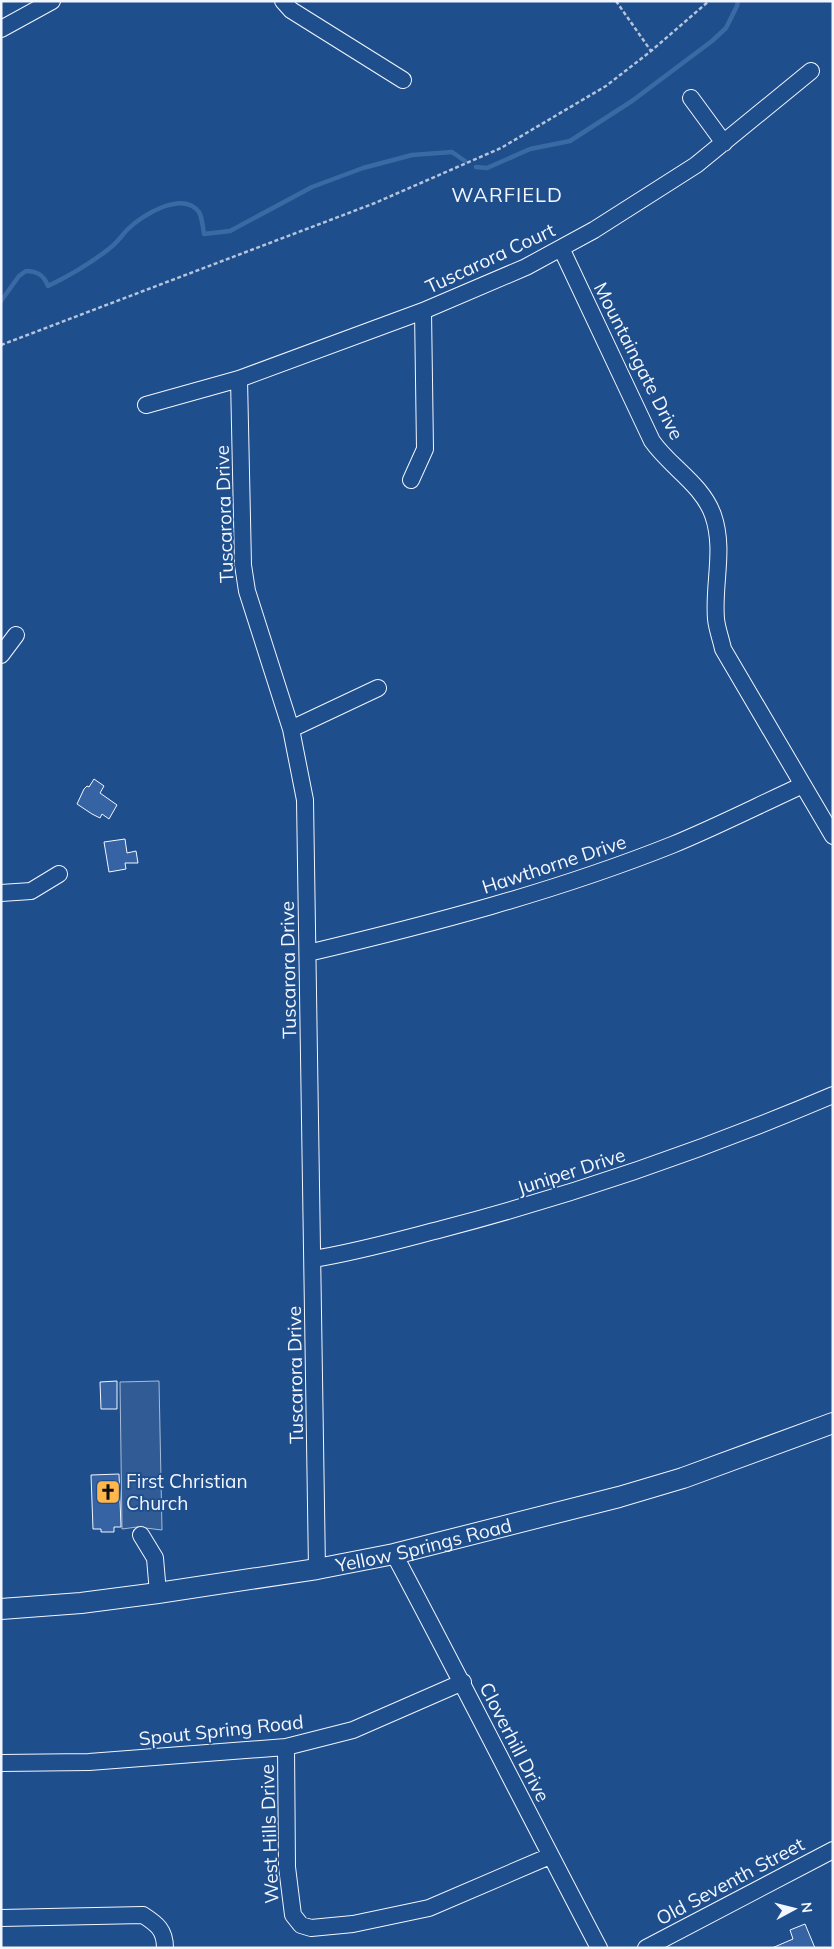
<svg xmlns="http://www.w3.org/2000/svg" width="834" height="1949" viewBox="0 0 834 1949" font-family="Mulish,sans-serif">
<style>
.parking{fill:#305b95;stroke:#a8bbd7}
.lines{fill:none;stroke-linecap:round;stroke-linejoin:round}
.stream{stroke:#3b69a3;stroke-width:4.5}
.building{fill:#3563a3;stroke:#f2f6ff}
.minor-casing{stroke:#f2f6ff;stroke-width:18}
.major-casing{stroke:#f2f6ff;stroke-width:22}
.path{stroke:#b3c4dc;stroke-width:2.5;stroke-dasharray:4 2.5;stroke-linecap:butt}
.minor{stroke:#1f4e8c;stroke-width:16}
.major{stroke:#1f4e8c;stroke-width:20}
.labels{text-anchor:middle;stroke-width:4;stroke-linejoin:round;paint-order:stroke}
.street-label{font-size:19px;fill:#f2f6ff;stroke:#1f4e8c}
.poi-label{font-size:19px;fill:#f2f6ff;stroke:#1f4e8c;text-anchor:start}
.neighbourhood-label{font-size:20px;letter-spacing:1px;fill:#f2f6ff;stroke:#1f4e8c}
</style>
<rect width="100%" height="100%" fill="#1f4e8c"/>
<path class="parking" d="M 159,1381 L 162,1530 L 137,1527 L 122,1529 L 120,1382 Z"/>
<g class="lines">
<path class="stream" d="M 476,167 L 487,168 L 530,149 L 570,141 L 632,101 L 712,41 L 726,28 L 737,6 L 738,1
M 1,301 L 19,276 L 26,271 C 37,271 44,275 48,286 C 69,276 91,263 110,248 C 117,243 122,235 128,229 C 142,215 183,190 199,212 C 202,217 203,228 204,234 L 230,231 L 312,187 L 363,168 L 412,155 L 452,152 L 465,161"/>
</g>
<path class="building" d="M 94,779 L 104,786 L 100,793 L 117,805 L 109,819 L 102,814 L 100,818 L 92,814 L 77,804 L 84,789 L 87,786 L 89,787 Z
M 125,839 L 127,853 L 136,851 L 138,863 L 125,863 L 126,869 L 109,872 L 104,842 Z
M 117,1381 L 117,1409 L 101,1409 L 100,1382 Z
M 119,1474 L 121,1527 L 114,1527 L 114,1532 L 101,1532 L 101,1529 L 93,1529 L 91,1475 Z
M 805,1924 L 815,1948 L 772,1948 L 793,1939 L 790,1930 Z"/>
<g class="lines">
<defs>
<path id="minor" d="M 283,1 L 291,10 L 403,80
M 1,29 L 52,1
M 691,98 L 724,143
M 561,248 L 652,441 C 670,467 702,484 713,515 C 725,549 713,584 716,619 C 717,629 721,639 723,649 L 833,836
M 239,379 L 243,565 L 247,591 L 291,729 L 305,800 L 317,1569
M 146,405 L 239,379 L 423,311 L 526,267 L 594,230 L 696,165 L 811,71
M 411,480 L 425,449 L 423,311
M 1,655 L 16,635
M 291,729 L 378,688
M 1,893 L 31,891 L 59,874
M 308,953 C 431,924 554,892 672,845 C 716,827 759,805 803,785
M 313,1259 C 357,1252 399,1240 442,1229 C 576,1194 706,1149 833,1095
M 141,1535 L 155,1558 L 158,1593
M 394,1554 C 464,1685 530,1817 599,1948
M 286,1747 L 287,1867 L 293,1915 L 301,1925 L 311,1928 L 353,1924 L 429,1908 L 550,1856
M 1,1763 L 89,1762 L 286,1747 L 353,1730 L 463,1682
M 1,1918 L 143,1915 C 157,1924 165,1930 165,1948
M 646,1948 L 833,1850"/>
<g id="major">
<path id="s1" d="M 1,1609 L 81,1603 L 158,1593 L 317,1569 L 394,1554 L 619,1497 L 683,1478 L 833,1423"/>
</g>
</defs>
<use href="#minor" class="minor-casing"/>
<use href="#major" class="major-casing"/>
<path class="path" d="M 616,1 L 651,51
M 1,345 L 375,203 L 501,148 L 606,86 L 651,51 L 709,1"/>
<use href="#minor" class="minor"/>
<use href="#major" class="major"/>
</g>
<defs>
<symbol id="church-square" viewBox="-11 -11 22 22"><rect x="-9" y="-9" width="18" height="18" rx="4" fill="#ffb74d" stroke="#1f4e8c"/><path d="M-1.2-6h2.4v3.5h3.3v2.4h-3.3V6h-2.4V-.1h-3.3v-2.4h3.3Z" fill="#111"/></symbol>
</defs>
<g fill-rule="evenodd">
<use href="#church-square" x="94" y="1478" width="28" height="28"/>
</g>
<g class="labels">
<g class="street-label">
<text transform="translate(490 258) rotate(-25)" y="7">Tuscarora Court</text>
<text transform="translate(639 361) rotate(63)" y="7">Mountaingate Drive</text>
<text transform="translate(224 514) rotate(-92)" y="7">Tuscarora Drive</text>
<text transform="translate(554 864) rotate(-18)" y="7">Hawthorne Drive</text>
<text transform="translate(288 970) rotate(-91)" y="7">Tuscarora Drive</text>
<text transform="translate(571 1171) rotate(-18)" y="7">Juniper Drive</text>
<text transform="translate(295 1375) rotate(-91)" y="7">Tuscarora Drive</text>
<text dy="7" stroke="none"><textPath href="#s1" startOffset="428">Yellow Springs Road</textPath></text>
<text transform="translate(221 1730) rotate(-6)" y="7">Spout Spring Road</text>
<text transform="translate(515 1742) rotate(63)" y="7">Cloverhill Drive</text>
<text transform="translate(269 1834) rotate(-92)" y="7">West Hills Drive</text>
<text transform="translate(730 1881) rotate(-28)" y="7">Old Seventh Street</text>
</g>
<g class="poi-label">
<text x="126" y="1488">First Christian<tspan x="126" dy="22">Church</tspan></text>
</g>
<g class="neighbourhood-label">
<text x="507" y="202">WARFIELD</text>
</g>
</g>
<rect width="834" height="1949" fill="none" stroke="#f2f6ff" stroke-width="5"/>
<g transform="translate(794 1909) rotate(83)" stroke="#1f4e8c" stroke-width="4" paint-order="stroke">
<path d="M0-4L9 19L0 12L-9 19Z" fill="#f2f6ff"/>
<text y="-8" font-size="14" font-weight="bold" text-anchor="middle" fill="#f2f6ff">N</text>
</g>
</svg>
